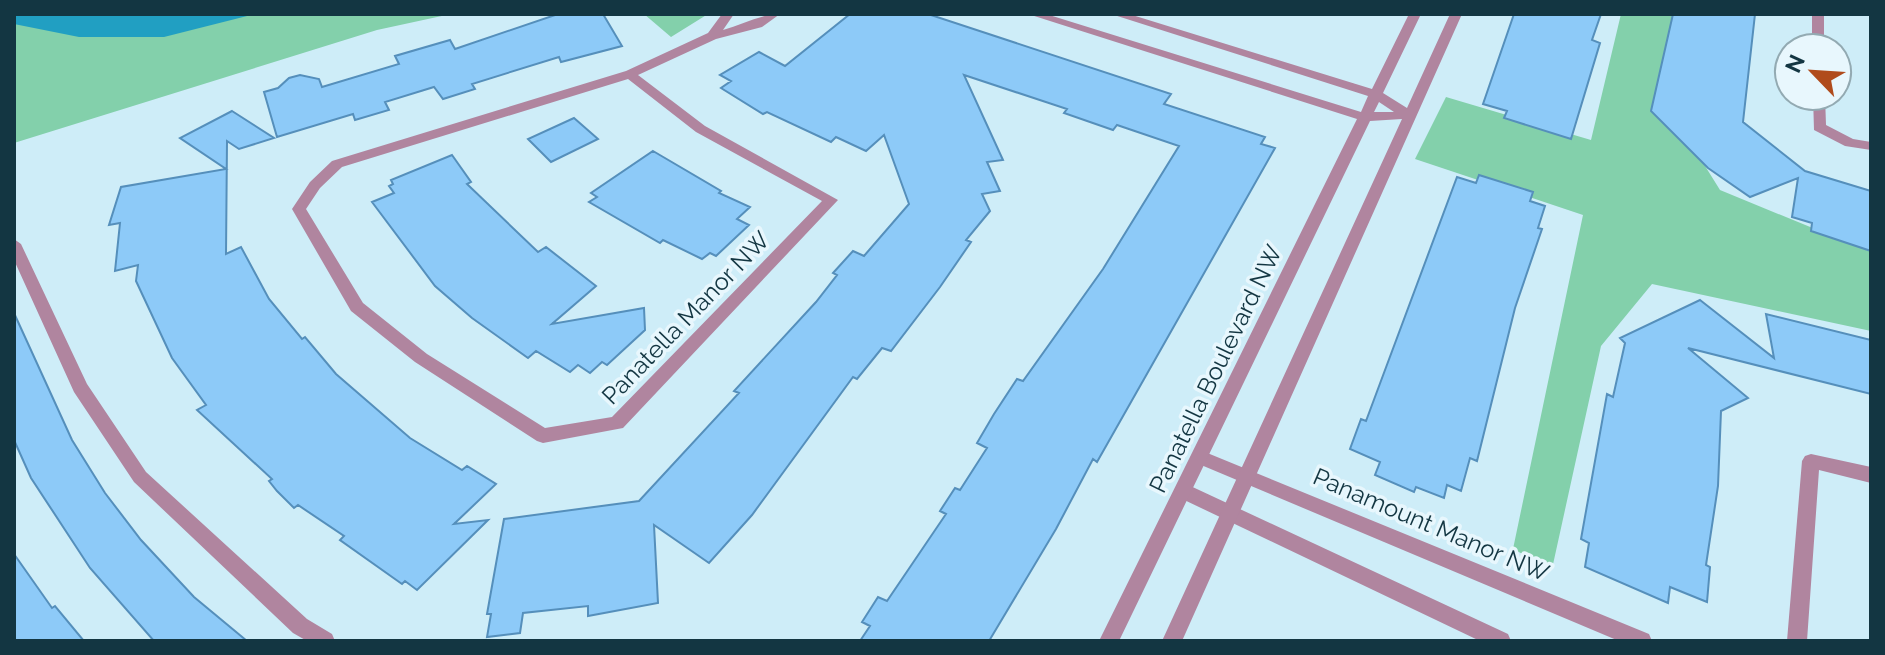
<svg xmlns="http://www.w3.org/2000/svg" width="1885" height="655" viewBox="0 0 1885 655" font-family="Raleway,sans-serif">
<style>
.green{fill:#83d0ab}
.water{fill:#219fc2}
.building{fill:#8dcaf8;stroke:#558fbb;stroke-width:2}
.lines{fill:none;stroke-linecap:round;stroke-linejoin:round}
.service{fill:#b0859f;fill-rule:evenodd}
.minor{fill:#b0859f;fill-rule:evenodd}
.tertiary{fill:#b0859f;fill-rule:evenodd}
.labels{text-anchor:middle;stroke-width:7;stroke-linejoin:round;paint-order:stroke}
.street-label{font-size:24px;fill:#133642;stroke:#e8f7fd}
</style>
<rect width="100%" height="100%" fill="#ceedf8"/>
<path class="green" d="M 14,14 L 451,14 L 377,30 L 14,143 Z
M 644,14 L 708,14 L 671,37 Z
M 1621,14 L 1680,14 L 1667,105 L 1720,190 L 1871,252 L 1871,331 L 1652,284 L 1601,346 L 1552,569 L 1513,549 L 1583,215 L 1415,159 L 1446,97 L 1591,140 Z"/>
<path class="water" d="M 14,14 L 255,14 L 164,37 L 79,37 L 14,24 Z"/>
<path class="building" d="M 558,14 L 603,14 L 622,46 L 561,62 L 559,57 L 472,84 L 475,89 L 443,99 L 434,87 L 385,102 L 389,110 L 355,120 L 353,114 L 277,137 L 264,92 L 278,88 L 289,78 L 300,75 L 319,79 L 322,87 L 399,64 L 395,56 L 450,40 L 455,49 Z
M 850,14 L 928,14 L 1171,94 L 1164,104 L 1265,137 L 1261,144 L 1275,148 L 1097,462 L 1093,459 L 1056,529 L 989,641 L 860,641 L 870,626 L 862,622 L 878,597 L 887,601 L 946,514 L 940,511 L 955,488 L 960,490 L 987,448 L 977,443 L 994,414 L 1017,379 L 1023,381 L 1103,269 L 1179,146 L 1117,125 L 1113,130 L 1064,113 L 1067,109 L 964,75 L 1003,160 L 987,162 L 1000,191 L 982,194 L 990,211 L 966,240 L 971,242 L 940,287 L 891,351 L 882,348 L 857,379 L 853,377 L 752,515 L 709,563 L 654,525 L 658,603 L 588,616 L 588,606 L 523,613 L 520,633 L 487,637 L 491,614 L 487,614 L 504,519 L 639,501 L 739,393 L 734,391 L 816,302 L 837,275 L 833,273 L 853,251 L 864,256 L 909,204 L 884,135 L 866,151 L 836,137 L 831,142 L 767,112 L 763,114 L 721,88 L 731,81 L 720,75 L 759,52 L 785,66 Z
M 1514,14 L 1601,14 L 1592,40 L 1600,43 L 1571,139 L 1504,118 L 1507,111 L 1483,104 Z
M 1673,14 L 1755,14 L 1743,122 L 1805,171 L 1871,191 L 1871,251 L 1811,231 L 1812,223 L 1792,217 L 1798,178 L 1750,197 L 1708,168 L 1651,111 Z
M 232,111 L 274,138 L 239,149 L 227,141 L 226,254 L 241,247 L 269,299 L 302,339 L 305,337 L 336,374 L 410,438 L 462,470 L 467,466 L 496,484 L 454,524 L 488,520 L 417,590 L 405,581 L 402,584 L 340,540 L 344,536 L 298,505 L 294,508 L 277,491 L 269,481 L 272,479 L 197,410 L 206,405 L 172,358 L 136,281 L 138,265 L 115,271 L 120,223 L 109,225 L 121,187 L 226,169 L 180,138 Z
M 574,118 L 598,139 L 551,162 L 528,139 Z
M 653,151 L 721,191 L 719,193 L 750,207 L 737,219 L 749,225 L 716,256 L 710,253 L 702,259 L 663,240 L 660,243 L 589,202 L 597,197 L 591,193 Z
M 452,155 L 471,182 L 467,184 L 538,252 L 546,247 L 596,286 L 552,324 L 644,308 L 645,330 L 607,365 L 602,362 L 590,373 L 578,365 L 570,372 L 536,351 L 528,358 L 472,318 L 435,286 L 372,202 L 394,193 L 389,186 L 393,184 L 391,180 Z
M 1479,175 L 1533,192 L 1530,201 L 1545,206 L 1538,228 L 1542,229 L 1515,308 L 1477,461 L 1470,458 L 1461,491 L 1447,485 L 1444,498 L 1416,487 L 1414,492 L 1375,475 L 1380,462 L 1350,449 L 1361,419 L 1366,421 L 1457,177 L 1476,183 Z
M 1700,300 L 1774,358 L 1766,314 L 1871,340 L 1871,394 L 1688,348 L 1748,398 L 1721,411 L 1718,486 L 1706,565 L 1710,567 L 1707,602 L 1670,587 L 1668,603 L 1585,567 L 1589,543 L 1581,539 L 1607,394 L 1613,397 L 1625,343 L 1620,338 Z
M 14,313 L 72,440 L 105,493 L 141,540 L 194,597 L 247,641 L 154,641 L 90,568 L 31,478 L 14,440 Z
M 14,554 L 52,608 L 55,606 L 84,641 L 14,641 Z"/>
<g class="lines">
<path class="service" d="M 14,239 L 21,244 L 87,384 L 146,472 L 307,619 L 332,634 L 335,641 L 307,641 L 293,633 L 134,482 L 74,392 L 14,260 Z"/>
<path class="minor" d="M 722,14 L 734,14 L 723,30 C 742,25 761,14 780,14 L 762,27 L 716,39 L 638,75 L 705,126 L 838,200 L 623,428 L 543,443 L 537,441 L 415,362 L 351,311 L 292,209 L 310,182 L 332,161 L 626,71 L 708,33 ZM 628,79 L 696,132 L 822,201 L 612,417 L 545,428 L 427,354 L 363,303 L 306,209 L 320,188 L 342,167 Z
M 1812,14 L 1824,14 L 1824,48 L 1812,48 Z
M 1813,96 L 1825,96 L 1826,125 L 1853,139 L 1871,142 L 1871,150 L 1845,146 L 1814,130 Z
M 1200,450 L 1649,634 L 1652,641 L 1619,641 L 1194,462 L 1191,457 L 1194,452 Z
M 1811,454 L 1871,467 L 1871,483 L 1819,470 L 1807,641 L 1787,641 L 1802,461 L 1805,456 Z
M 1184,483 L 1508,634 L 1511,641 L 1480,641 L 1178,497 L 1175,491 L 1178,485 Z"/>
<path class="tertiary" d="M 1028,14 L 1046,14 L 1361,112 L 1368,96 L 1111,14 L 1129,14 L 1372,89 L 1409,14 L 1421,14 L 1383,93 L 1407,108 L 1450,14 L 1462,14 L 1182,641 L 1162,641 L 1402,119 L 1370,121 L 1119,641 L 1099,641 L 1357,119 ZM 1379,102 L 1394,112 L 1374,112 Z"/>
</g>
<g class="labels">
<g class="street-label">
<text transform="translate(686 318) rotate(-46)" y="8">Panatella Manor NW</text>
<text transform="translate(1216 369) rotate(-64)" y="8">Panatella Boulevard NW</text>
<text transform="translate(1431 525) rotate(23)" y="8">Panamount Manor NW</text>
</g>
</g>
<rect width="1885" height="655" fill="none" stroke="#133642" stroke-width="32"/>
<g transform="translate(1813 72) rotate(295)"><circle r="38" fill="#e8f7fd" stroke="#93aab2" stroke-width="2"/>
<path d="M0-6L14 30L0 20L-14 30Z" fill="#b04b1c"/>
<text y="-12" font-size="22" font-weight="bold" text-anchor="middle" fill="#133642">N</text>
</g>
</svg>
